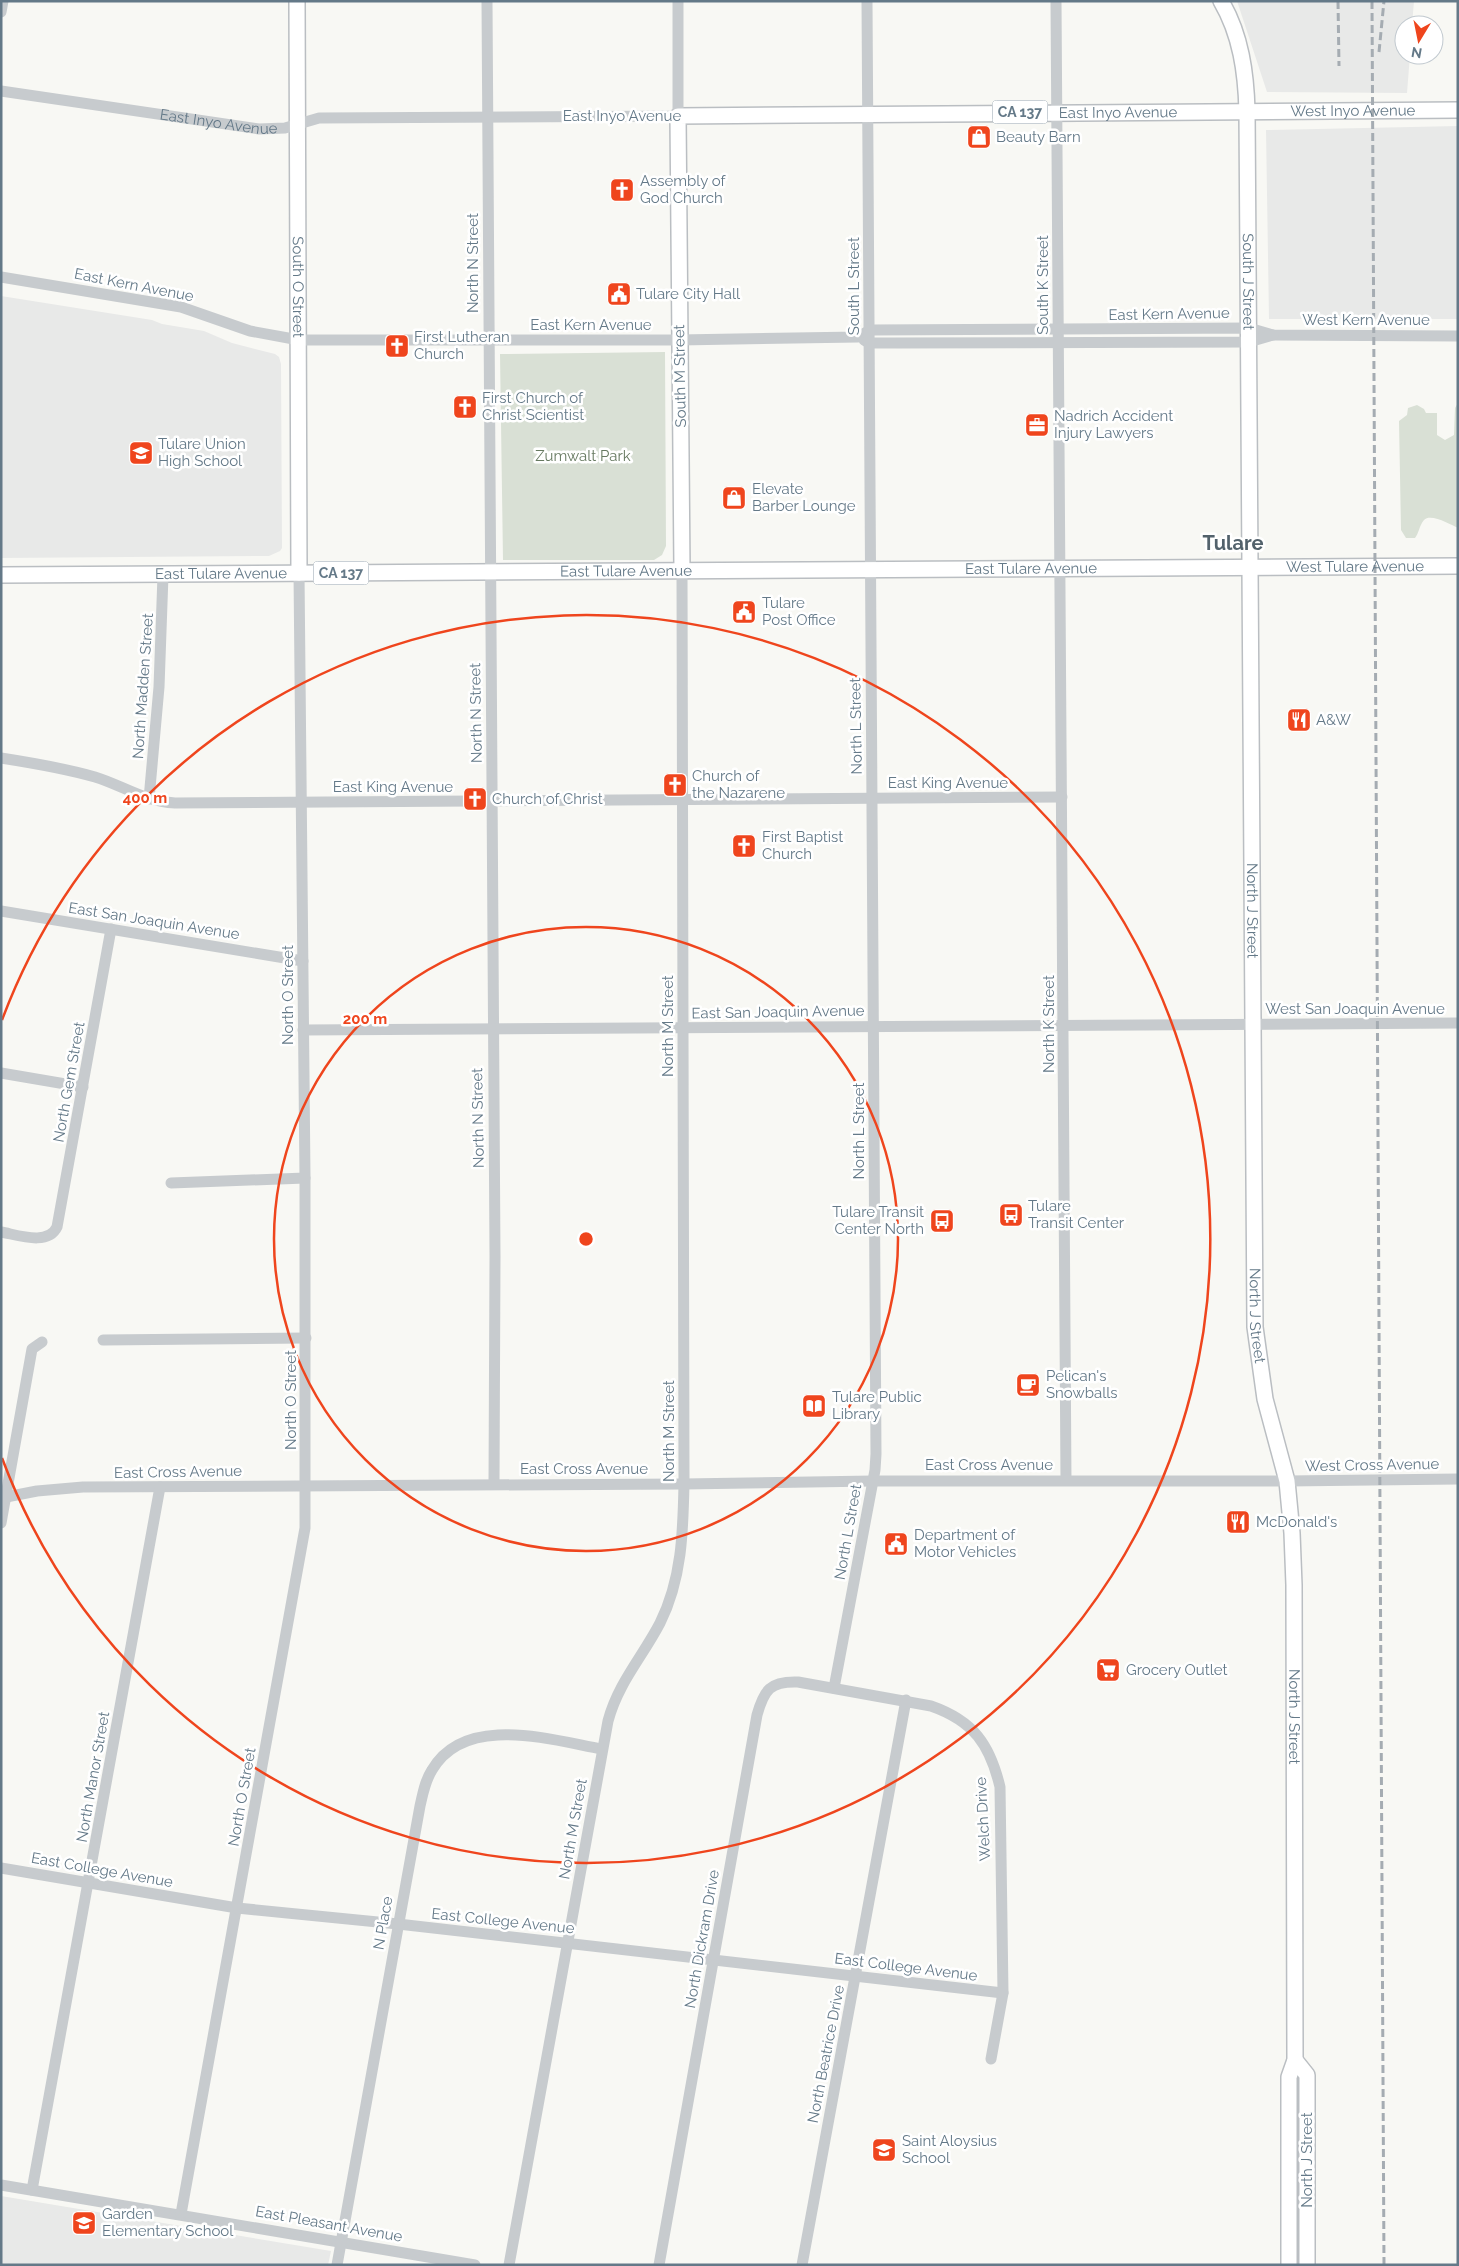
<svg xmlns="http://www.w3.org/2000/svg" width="1459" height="2266" viewBox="0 0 1459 2266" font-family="Raleway,sans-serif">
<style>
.built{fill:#e8e9e8}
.green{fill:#d9e0d5}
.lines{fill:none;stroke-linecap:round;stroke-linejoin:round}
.major-casing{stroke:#babec2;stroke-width:18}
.minor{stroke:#c7cbce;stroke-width:11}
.major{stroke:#fff;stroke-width:15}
.rail{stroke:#a5acb2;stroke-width:3;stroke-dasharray:8 4;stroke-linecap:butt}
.ring{fill:none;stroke:#ef451d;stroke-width:2.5}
.labels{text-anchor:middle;stroke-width:5;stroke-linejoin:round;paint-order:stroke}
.shield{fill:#fff;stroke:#92a1ac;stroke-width:1}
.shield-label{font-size:14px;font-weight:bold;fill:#647988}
.street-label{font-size:15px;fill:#647988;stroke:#fff}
.poi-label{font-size:15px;fill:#647988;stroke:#fff;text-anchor:start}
.park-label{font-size:15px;fill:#667960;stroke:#fff}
.district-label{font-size:20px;font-weight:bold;fill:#53626c;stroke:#fff}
.centre{fill:#ef451d;stroke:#fff;stroke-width:2.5}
.ring-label{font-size:15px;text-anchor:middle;font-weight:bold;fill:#ef451d;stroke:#fff;stroke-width:5;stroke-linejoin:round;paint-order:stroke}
</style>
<rect width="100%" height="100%" fill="#f8f8f4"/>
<path class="built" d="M 1237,1 L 1414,1 L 1412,25 L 1404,25 L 1404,55 L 1410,55 L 1407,93 L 1267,92 Z
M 1458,126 L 1458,319 L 1269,319 L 1266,130 Z
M 1,296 L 152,320 L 162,324 L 204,331 L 232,343 L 275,354 L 279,357 L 281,364 L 282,548 L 280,551 L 269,556 L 1,558 Z
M 1,2196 L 331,2251 L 328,2265 L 1,2265 Z"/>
<path class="green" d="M 665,352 L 666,546 L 662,555 L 654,560 L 503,560 L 500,354 Z
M 1458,403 L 1458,528 C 1451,525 1431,513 1424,520 C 1419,526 1419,533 1415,538 L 1406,538 L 1401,530 L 1399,421 L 1407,415 L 1408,408 L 1417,405 L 1424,409 L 1426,413 L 1437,413 L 1437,435 L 1445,440 L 1454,435 L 1455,408 Z"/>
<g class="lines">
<defs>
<g id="major">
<path id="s2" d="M 297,1 L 299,573"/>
<path id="s3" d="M 1221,1 C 1241,35 1246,73 1247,111 L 1255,1327 L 1265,1399 L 1287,1481 L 1292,1533 L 1294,1585 L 1295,2060 L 1289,2077 L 1289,2265"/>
<path id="s4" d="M 682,570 L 678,116 L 1458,110"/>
<path id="s5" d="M 1,575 L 1458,566"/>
<path d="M 1295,2060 L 1307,2075 L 1307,2265"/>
</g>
</defs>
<use href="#major" class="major-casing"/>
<g class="minor">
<path d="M 487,1 L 495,1256 L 494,1484"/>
<path d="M 1056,1 L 1066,1480"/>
<path d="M 1,12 L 3,1"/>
<path id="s1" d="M 1,91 L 259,129 L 285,128 L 319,118 L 678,116 L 678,1"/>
<path d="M 1,277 L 181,307 L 250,331 L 299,340 L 679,340 L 858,337 L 870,330 L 1249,328 L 1273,335 L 1458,336"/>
<path d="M 864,340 L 869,343 L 894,343 L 1249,342 L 1273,335"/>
<path d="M 1,758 C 33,763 64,768 95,777 C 124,786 143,801 175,803 L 1062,797"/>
<path d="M 149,799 L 159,687 L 163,575"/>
<path d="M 1,911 L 303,961"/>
<path d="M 303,1030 L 1458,1023"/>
<path d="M 1,1073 L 83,1087"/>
<path d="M 171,1183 L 305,1178"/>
<path d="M 1,1232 C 18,1235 48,1246 57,1227 L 111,929"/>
<path d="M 103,1340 L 306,1338"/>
<path d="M 1,1498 L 37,1491 L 83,1487 L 684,1484 L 873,1481 L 1287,1481 L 1458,1479"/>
<path d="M 1,1523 L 32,1349 L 42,1342"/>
<path d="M 834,1688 L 875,1470 L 876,1454 L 867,1"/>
<path d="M 1,1868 L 237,1908 L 398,1924 L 1003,1993"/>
<path d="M 1,2185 L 475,2265"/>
<path d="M 32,2190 L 160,1487"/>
<path d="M 181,2214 L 305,1528 L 305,1178 L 299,573"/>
<path d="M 337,2265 L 420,1806 C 423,1793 425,1781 432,1770 C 465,1713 551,1740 602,1749"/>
<path d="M 509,2265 L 608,1721 C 618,1683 643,1656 660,1623 C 682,1579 683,1532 684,1484 L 682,570"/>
<path d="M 659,2265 L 757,1715 C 764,1690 770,1681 798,1682 L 931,1706 C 974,1721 990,1745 1000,1787 L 1003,1993 L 991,2059"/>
<path d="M 802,2265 L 906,1700"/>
</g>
<use href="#major" class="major"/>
<path class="rail" d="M 1338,1 L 1339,66
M 1372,1 L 1384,2265
M 1379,52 L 1384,1"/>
</g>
<g class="ring">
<circle cx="586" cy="1239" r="312"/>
<path d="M2 1020A624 624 0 1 1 2 1458"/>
</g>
<defs>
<symbol id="shop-square" viewBox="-11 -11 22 22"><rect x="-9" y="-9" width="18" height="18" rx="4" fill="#ef451d" stroke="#fff"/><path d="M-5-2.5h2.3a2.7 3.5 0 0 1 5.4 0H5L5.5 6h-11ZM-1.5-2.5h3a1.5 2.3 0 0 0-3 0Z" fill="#fff"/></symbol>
<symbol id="church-square" viewBox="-11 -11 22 22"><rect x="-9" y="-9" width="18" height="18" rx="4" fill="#ef451d" stroke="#fff"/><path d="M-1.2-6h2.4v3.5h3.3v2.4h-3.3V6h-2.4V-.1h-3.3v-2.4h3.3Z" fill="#fff"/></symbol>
<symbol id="civic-square" viewBox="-11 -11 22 22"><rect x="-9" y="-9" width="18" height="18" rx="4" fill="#ef451d" stroke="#fff"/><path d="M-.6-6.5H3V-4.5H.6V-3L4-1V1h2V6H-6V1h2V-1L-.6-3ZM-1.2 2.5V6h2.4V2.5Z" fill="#fff"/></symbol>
<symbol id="office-square" viewBox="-11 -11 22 22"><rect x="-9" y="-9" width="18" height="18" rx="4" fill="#ef451d" stroke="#fff"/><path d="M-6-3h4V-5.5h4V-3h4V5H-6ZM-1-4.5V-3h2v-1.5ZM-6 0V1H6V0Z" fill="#fff"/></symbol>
<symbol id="school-square" viewBox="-11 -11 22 22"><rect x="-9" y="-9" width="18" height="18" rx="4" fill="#ef451d" stroke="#fff"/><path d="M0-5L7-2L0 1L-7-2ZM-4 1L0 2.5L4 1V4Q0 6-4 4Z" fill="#fff"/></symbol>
<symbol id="restaurant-square" viewBox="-11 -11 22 22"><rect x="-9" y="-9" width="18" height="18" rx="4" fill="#ef451d" stroke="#fff"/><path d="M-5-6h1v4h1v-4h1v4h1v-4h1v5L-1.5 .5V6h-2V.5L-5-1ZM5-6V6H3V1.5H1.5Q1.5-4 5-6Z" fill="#fff"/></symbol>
<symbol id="bus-square" viewBox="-11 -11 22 22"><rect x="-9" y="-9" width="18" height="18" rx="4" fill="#ef451d" stroke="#fff"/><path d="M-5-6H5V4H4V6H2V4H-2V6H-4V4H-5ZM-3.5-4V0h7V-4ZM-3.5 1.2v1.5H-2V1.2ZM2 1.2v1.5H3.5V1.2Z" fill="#fff"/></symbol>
<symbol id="cafe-square" viewBox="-11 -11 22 22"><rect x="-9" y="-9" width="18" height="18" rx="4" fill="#ef451d" stroke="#fff"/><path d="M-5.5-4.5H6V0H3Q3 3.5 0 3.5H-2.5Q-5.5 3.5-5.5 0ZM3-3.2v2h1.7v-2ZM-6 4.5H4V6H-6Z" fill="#fff"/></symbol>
<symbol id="library-square" viewBox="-11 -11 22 22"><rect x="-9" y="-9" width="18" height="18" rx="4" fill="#ef451d" stroke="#fff"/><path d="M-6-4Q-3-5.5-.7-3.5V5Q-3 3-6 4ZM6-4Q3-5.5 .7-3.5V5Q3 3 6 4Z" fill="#fff"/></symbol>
<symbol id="supermarket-square" viewBox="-11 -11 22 22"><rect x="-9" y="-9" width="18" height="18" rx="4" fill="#ef451d" stroke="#fff"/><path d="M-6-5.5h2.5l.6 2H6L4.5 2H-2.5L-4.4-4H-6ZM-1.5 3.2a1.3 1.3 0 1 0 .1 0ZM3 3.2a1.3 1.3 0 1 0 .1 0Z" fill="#fff"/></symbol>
</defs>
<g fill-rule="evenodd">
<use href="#shop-square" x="965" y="123" width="28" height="28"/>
<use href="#church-square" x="608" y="176" width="28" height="28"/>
<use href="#civic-square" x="605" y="280" width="28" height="28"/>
<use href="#church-square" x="383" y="332" width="28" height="28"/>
<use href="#church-square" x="451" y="393" width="28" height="28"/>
<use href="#office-square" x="1023" y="411" width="28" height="28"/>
<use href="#school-square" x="127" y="439" width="28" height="28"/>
<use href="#shop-square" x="720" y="484" width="28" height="28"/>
<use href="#civic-square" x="730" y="598" width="28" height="28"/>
<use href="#restaurant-square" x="1285" y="706" width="28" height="28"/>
<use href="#church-square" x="661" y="771" width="28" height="28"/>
<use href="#church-square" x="461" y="785" width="28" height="28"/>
<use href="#church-square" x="730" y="832" width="28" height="28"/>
<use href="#bus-square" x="997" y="1201" width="28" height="28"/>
<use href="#bus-square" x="928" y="1207" width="28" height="28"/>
<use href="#cafe-square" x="1014" y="1371" width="28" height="28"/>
<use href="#library-square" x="800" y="1392" width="28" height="28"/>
<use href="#restaurant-square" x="1224" y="1508" width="28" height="28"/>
<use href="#civic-square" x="882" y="1530" width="28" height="28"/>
<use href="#supermarket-square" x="1094" y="1656" width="28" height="28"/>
<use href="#school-square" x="870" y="2136" width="28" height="28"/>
<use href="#school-square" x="70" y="2209" width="28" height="28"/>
</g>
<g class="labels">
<g class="shield">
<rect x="992.5" y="100.5" width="55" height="23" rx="4"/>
<rect x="313.5" y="561.5" width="55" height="23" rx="4"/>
</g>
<g class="shield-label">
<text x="1020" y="117">CA 137</text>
<text x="341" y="578">CA 137</text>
</g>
<g class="street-label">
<text dy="5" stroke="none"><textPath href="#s4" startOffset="1129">West Inyo Avenue</textPath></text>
<text dy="5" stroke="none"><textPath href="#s4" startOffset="894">East Inyo Avenue</textPath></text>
<text x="622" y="121">East Inyo Avenue</text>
<text dy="5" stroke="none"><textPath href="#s1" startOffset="220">East Inyo Avenue</textPath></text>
<text transform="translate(473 263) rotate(-90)" y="5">North N Street</text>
<text dy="5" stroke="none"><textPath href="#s3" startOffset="285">South J Street</textPath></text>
<text transform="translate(134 285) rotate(11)" y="5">East Kern Avenue</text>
<text transform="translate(1043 285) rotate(-90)" y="5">South K Street</text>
<text transform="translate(854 286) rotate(-90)" y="5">South L Street</text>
<text dy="5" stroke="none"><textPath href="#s2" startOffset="286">South O Street</textPath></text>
<text transform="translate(1169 314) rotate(-1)" y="5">East Kern Avenue</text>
<text x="1366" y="325">West Kern Avenue</text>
<text x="591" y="330">East Kern Avenue</text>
<text transform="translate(680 376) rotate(-91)" y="5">South M Street</text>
<text dy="5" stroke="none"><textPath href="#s5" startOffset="1354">West Tulare Avenue</textPath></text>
<text dy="5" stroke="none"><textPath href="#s5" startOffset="1030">East Tulare Avenue</textPath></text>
<text dy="5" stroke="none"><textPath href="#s5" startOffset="625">East Tulare Avenue</textPath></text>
<text dy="5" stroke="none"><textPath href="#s5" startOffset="220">East Tulare Avenue</textPath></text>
<text transform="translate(143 686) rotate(-86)" y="5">North Madden Street</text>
<text transform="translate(476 713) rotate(-91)" y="5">North N Street</text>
<text transform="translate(856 726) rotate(-91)" y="5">North L Street</text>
<text x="948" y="788">East King Avenue</text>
<text x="393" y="792">East King Avenue</text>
<text dy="5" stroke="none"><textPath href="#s3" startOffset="914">North J Street</textPath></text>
<text transform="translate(154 921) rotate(9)" y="5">East San Joaquin Avenue</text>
<text transform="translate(288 995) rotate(-90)" y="5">North O Street</text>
<text x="1355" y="1014">West San Joaquin Avenue</text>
<text transform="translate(778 1012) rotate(-1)" y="5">East San Joaquin Avenue</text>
<text transform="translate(1049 1024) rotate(-90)" y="5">North K Street</text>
<text transform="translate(668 1026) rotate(-90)" y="5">North M Street</text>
<text transform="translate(69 1082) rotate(-80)" y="5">North Gem Street</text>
<text transform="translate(478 1118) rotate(-91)" y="5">North N Street</text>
<text transform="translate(859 1131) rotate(-90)" y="5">North L Street</text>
<text dy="5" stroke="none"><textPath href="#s3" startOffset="1319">North J Street</textPath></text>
<text transform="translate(291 1400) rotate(-90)" y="5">North O Street</text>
<text transform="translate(669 1431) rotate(-90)" y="5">North M Street</text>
<text x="989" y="1470">East Cross Avenue</text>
<text transform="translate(1372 1465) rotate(-1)" y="5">West Cross Avenue</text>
<text x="584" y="1474">East Cross Avenue</text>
<text transform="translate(178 1472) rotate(-1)" y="5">East Cross Avenue</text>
<text transform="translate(848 1532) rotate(-80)" y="5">North L Street</text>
<text dy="5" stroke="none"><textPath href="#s3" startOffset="1724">North J Street</textPath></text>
<text transform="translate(93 1777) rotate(-80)" y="5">North Manor Street</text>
<text transform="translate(242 1797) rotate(-80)" y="5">North O Street</text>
<text transform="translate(983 1819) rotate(-93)" y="5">Welch Drive</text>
<text transform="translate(573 1829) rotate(-80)" y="5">North M Street</text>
<text transform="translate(102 1870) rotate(10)" y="5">East College Avenue</text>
<text transform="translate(503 1921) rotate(6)" y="5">East College Avenue</text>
<text transform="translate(383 1923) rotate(-80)" y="5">N Place</text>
<text transform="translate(702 1939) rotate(-80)" y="5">North Dickram Drive</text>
<text transform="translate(906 1967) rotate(7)" y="5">East College Avenue</text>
<text transform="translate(826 2054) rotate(-79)" y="5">North Beatrice Drive</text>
<text transform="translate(1307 2160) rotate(-90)" y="5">North J Street</text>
<text transform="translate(329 2224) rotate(10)" y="5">East Pleasant Avenue</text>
</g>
<g class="poi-label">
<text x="996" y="142">Beauty Barn</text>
<text x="640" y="186">Assembly of<tspan x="640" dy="17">God Church</tspan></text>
<text x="636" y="299">Tulare City Hall</text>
<text x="414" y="342">First Lutheran<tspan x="414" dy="17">Church</tspan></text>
<text x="482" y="403">First Church of<tspan x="482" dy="17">Christ Scientist</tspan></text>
<text x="1054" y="421">Nadrich Accident<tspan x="1054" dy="17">Injury Lawyers</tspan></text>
<text x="158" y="449">Tulare Union<tspan x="158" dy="17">High School</tspan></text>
<text x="752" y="494">Elevate<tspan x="752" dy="17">Barber Lounge</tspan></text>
<text x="762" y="608">Tulare<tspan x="762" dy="17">Post Office</tspan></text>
<text x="1316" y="725">A&amp;W</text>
<text x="692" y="781">Church of<tspan x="692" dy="17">the Nazarene</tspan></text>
<text x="492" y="804">Church of Christ</text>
<text x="762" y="842">First Baptist<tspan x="762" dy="17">Church</tspan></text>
<text x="1028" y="1211">Tulare<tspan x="1028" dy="17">Transit Center</tspan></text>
<text x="924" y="1217" text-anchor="end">Tulare Transit<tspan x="924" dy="17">Center North</tspan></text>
<text x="1046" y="1381">Pelican's<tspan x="1046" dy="17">Snowballs</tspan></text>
<text x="832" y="1402">Tulare Public<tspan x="832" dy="17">Library</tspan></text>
<text x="1256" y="1527">McDonald's</text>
<text x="914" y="1540">Department of<tspan x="914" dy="17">Motor Vehicles</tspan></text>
<text x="1126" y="1675">Grocery Outlet</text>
<text x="902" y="2146">Saint Aloysius<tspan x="902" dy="17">School</tspan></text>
<text x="102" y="2219">Garden<tspan x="102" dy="17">Elementary School</tspan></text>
</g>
<g class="park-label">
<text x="583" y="461">Zumwalt Park</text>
</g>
<g class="district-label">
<text x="1233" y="550">Tulare</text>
</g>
</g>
<circle cx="586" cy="1239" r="8" class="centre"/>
<g class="ring-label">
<text x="145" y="803">400 m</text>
<text x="365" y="1024">200 m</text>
</g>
<rect width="1459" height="2266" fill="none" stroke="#647988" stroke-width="5"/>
<g transform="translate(1419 40) rotate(190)"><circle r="24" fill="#ffffff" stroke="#c1c9cf"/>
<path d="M0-4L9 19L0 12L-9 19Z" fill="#ef451d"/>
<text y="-8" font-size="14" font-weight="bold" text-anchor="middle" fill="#647988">N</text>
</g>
</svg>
